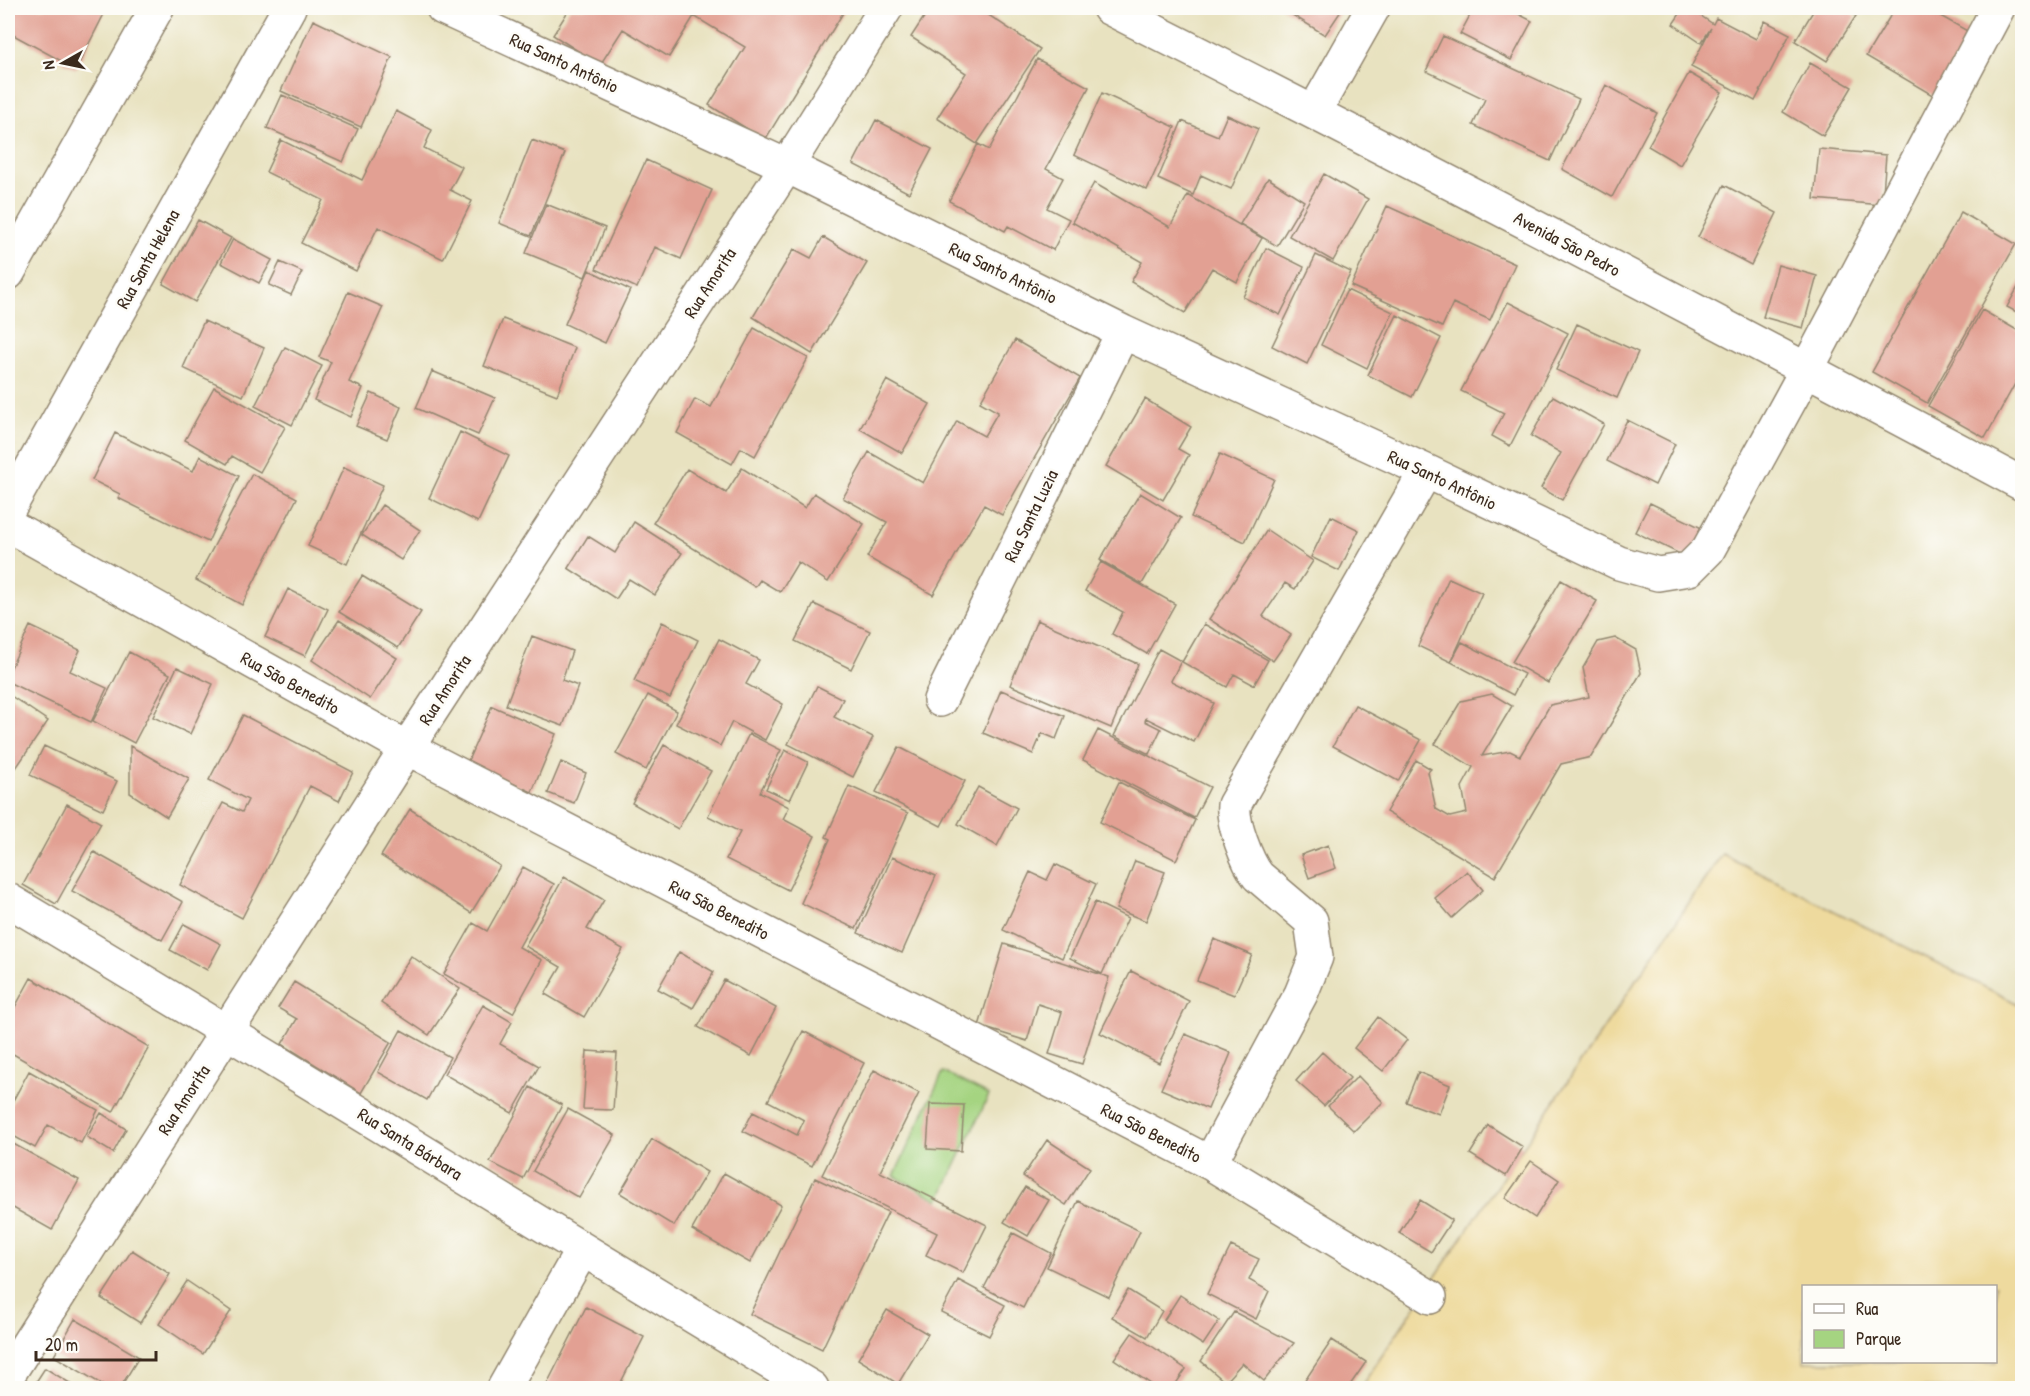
<svg xmlns="http://www.w3.org/2000/svg" width="2030" height="1396" viewBox="0 0 2030 1396" font-family="'Patrick Hand',sans-serif">
<style>
.green{fill:#a5d481;stroke:#707f50;stroke-width:1.5}
.sand{fill:#eeda9e;stroke:#94825e;stroke-width:1.5;fill-rule:evenodd}
.building{fill:#e2a093}
.lines{fill:none;stroke-linecap:round;stroke-linejoin:round}
.minor-casing{stroke:#92866f;stroke-width:36}
.minor{stroke:#fff;stroke-width:33}
.labels{text-anchor:middle;stroke-width:5;stroke-linejoin:round;paint-order:stroke}
.street-label{font-size:18px;fill:#3b2a1e;stroke:#fdfcf7}
</style>
<rect width="100%" height="100%" fill="#fdfcf7"/>
<filter id="ink" filterUnits="userSpaceOnUse"><feTurbulence type="fractalNoise" baseFrequency=".0167" numOctaves="2"/><feDisplacementMap in="SourceGraphic" scale="12" xChannelSelector="R" yChannelSelector="G"/><feConvolveMatrix kernelMatrix="1 2 1 2 8 2 1 2 1" color-interpolation-filters="sRGB"/></filter>
<filter id="wash" filterUnits="userSpaceOnUse"><feTurbulence type="fractalNoise" baseFrequency=".008" numOctaves="4" result="noise"/><feDisplacementMap in="SourceGraphic" scale="24" xChannelSelector="R" yChannelSelector="G"/><feGaussianBlur stdDeviation="1.35" result="paint"/><feColorMatrix in="noise" values="0 0 0 0 0 0 0 0 0 0 0 0 0 0 0 0 0 1.4 0 .05"/><feComposite in="paint" operator="in"/></filter>
<g filter="url(#wash)">
<rect width="100%" height="100%" fill="#e8e2c0"/>
<path class="green" d="M 943,1072 L 989,1095 L 939,1200 L 894,1176 Z"/>
<path class="sand" d="M 1722,854 L 2022,1006 L 2022,1388 L 1360,1388 ZM 1804,1286 L 1996,1286 L 1996,1362 L 1804,1362 Z"/>
<g id="blocks">
<path class="building" d="M 8,8 L 96,8 L 105,12 L 76,69 L 8,32 Z
M 570,8 L 846,8 L 765,140 L 709,105 L 745,47 L 694,16 L 669,57 L 623,29 L 600,65 L 553,35 Z
M 930,8 L 978,8 L 1040,49 L 977,144 L 937,118 L 966,73 L 911,37 Z
M 1281,8 L 1343,8 L 1325,35 Z
M 1474,8 L 1507,8 L 1532,21 L 1511,60 L 1460,34 Z
M 1684,8 L 1689,8 L 1713,24 L 1716,18 L 1756,39 L 1765,21 L 1790,34 L 1755,101 L 1691,67 L 1711,28 L 1701,43 L 1673,24 Z
M 1815,8 L 1843,8 L 1856,16 L 1827,61 L 1795,41 Z
M 1895,8 L 1926,8 L 1971,33 L 1934,96 L 1866,56 Z
M 313,20 L 392,57 L 361,127 L 281,91 Z
M 1443,36 L 1579,99 L 1550,161 L 1473,125 L 1485,99 L 1426,71 Z
M 1037,59 L 1089,87 L 1046,169 L 1063,178 L 1047,208 L 1069,219 L 1053,250 L 1008,226 L 1005,231 L 949,201 L 978,144 L 989,150 Z
M 1810,63 L 1852,87 L 1823,136 L 1783,112 Z
M 1689,73 L 1722,92 L 1680,165 L 1648,146 Z
M 1606,85 L 1657,113 L 1612,197 L 1562,169 Z
M 1102,93 L 1175,127 L 1147,190 L 1074,155 Z
M 282,95 L 358,129 L 343,162 L 267,128 Z
M 396,111 L 432,130 L 424,148 L 462,167 L 450,190 L 472,201 L 443,259 L 378,227 L 356,271 L 301,243 L 323,200 L 266,172 L 281,140 L 362,180 Z
M 1227,115 L 1258,129 L 1231,189 L 1201,175 L 1193,195 L 1158,179 L 1182,121 L 1218,136 Z
M 876,120 L 932,149 L 909,193 L 853,164 Z
M 532,140 L 565,153 L 531,236 L 499,223 Z
M 1819,149 L 1886,155 L 1882,205 L 1814,199 Z
M 646,160 L 712,190 L 681,259 L 655,247 L 637,288 L 596,269 Z
M 1324,174 L 1368,199 L 1333,261 L 1289,236 Z
M 1268,178 L 1304,201 L 1277,246 L 1240,224 Z
M 1094,183 L 1170,227 L 1188,195 L 1262,238 L 1237,282 L 1212,268 L 1185,313 L 1131,282 L 1142,262 L 1072,222 Z
M 1724,185 L 1777,213 L 1751,265 L 1698,237 Z
M 546,204 L 605,228 L 585,277 L 526,253 Z
M 1387,206 L 1515,264 L 1490,320 L 1453,303 L 1442,327 L 1351,286 Z
M 1961,212 L 2016,244 L 1927,403 L 1872,372 Z
M 198,220 L 231,238 L 195,302 L 163,284 Z
M 823,237 L 867,263 L 812,354 L 753,317 L 794,249 L 811,258 Z
M 233,239 L 272,260 L 259,283 L 221,263 Z
M 1266,248 L 1304,267 L 1280,315 L 1243,297 Z
M 1316,255 L 1351,272 L 1307,364 L 1272,346 Z
M 280,262 L 302,272 L 291,295 L 269,285 Z
M 1778,265 L 1817,276 L 1803,328 L 1763,317 Z
M 589,270 L 630,290 L 605,343 L 565,324 Z
M 2022,280 L 2022,315 L 2007,307 Z
M 1347,290 L 1393,312 L 1367,368 L 1321,345 Z
M 348,292 L 383,307 L 349,382 L 363,388 L 351,417 L 314,400 L 331,362 L 319,357 Z
M 1508,302 L 1568,333 L 1510,446 L 1492,436 L 1504,413 L 1461,391 Z
M 1982,310 L 2022,333 L 2022,371 L 1985,438 L 1928,406 Z
M 1397,315 L 1441,338 L 1412,397 L 1368,375 Z
M 503,319 L 575,348 L 557,395 L 484,366 Z
M 204,321 L 264,348 L 243,396 L 183,368 Z
M 1577,324 L 1638,352 L 1617,398 L 1556,370 Z
M 754,328 L 808,358 L 755,456 L 741,448 L 732,464 L 677,433 L 695,399 L 711,407 Z
M 1015,340 L 1080,378 L 1002,515 L 984,505 L 933,595 L 867,557 L 887,522 L 843,498 L 869,452 L 923,483 L 957,421 L 984,436 L 998,412 L 980,402 Z
M 285,347 L 322,366 L 292,425 L 255,406 Z
M 432,371 L 495,398 L 478,435 L 416,408 Z
M 887,380 L 930,404 L 902,453 L 860,429 Z
M 214,387 L 285,427 L 260,472 L 232,456 L 227,464 L 185,440 Z
M 371,393 L 401,407 L 387,439 L 356,426 Z
M 1553,396 L 1604,424 L 1562,500 L 1541,488 L 1561,453 L 1531,436 Z
M 1145,399 L 1191,427 L 1178,449 L 1189,455 L 1163,500 L 1106,466 Z
M 1627,420 L 1675,444 L 1655,485 L 1607,461 Z
M 460,432 L 509,456 L 478,522 L 429,498 Z
M 115,433 L 193,471 L 200,456 L 239,476 L 208,542 L 118,498 L 120,494 L 92,480 Z
M 1220,454 L 1274,479 L 1245,542 L 1191,517 Z
M 344,467 L 383,485 L 347,564 L 308,546 Z
M 742,468 L 805,508 L 814,493 L 864,524 L 828,582 L 798,562 L 780,592 L 760,580 L 755,587 L 653,523 L 687,469 L 726,493 Z
M 252,474 L 297,498 L 242,605 L 196,580 Z
M 1140,493 L 1181,518 L 1142,584 L 1100,560 Z
M 1650,503 L 1710,532 L 1696,562 L 1635,532 Z
M 382,505 L 420,530 L 401,560 L 362,535 Z
M 1331,516 L 1359,530 L 1339,571 L 1311,557 Z
M 634,522 L 682,553 L 655,595 L 629,579 L 616,599 L 568,568 L 588,536 L 615,553 Z
M 1267,530 L 1313,561 L 1295,589 L 1285,583 L 1263,616 L 1291,635 L 1273,661 L 1209,619 Z
M 1101,562 L 1175,604 L 1147,654 L 1112,634 L 1123,612 L 1085,591 Z
M 362,576 L 421,612 L 398,648 L 339,612 Z
M 1449,578 L 1482,593 L 1451,662 L 1418,646 Z
M 1561,580 L 1597,601 L 1548,683 L 1512,662 Z
M 288,589 L 328,609 L 305,656 L 265,637 Z
M 814,604 L 870,631 L 851,669 L 795,641 Z
M 339,620 L 397,658 L 370,699 L 312,660 Z
M 1037,620 L 1138,664 L 1111,728 L 1010,685 Z
M 662,622 L 698,640 L 670,698 L 634,681 Z
M 1204,624 L 1268,660 L 1254,685 L 1234,674 L 1227,687 L 1182,662 Z
M 30,626 L 80,650 L 70,671 L 107,688 L 91,722 L 8,682 L 8,674 Z
M 532,636 L 572,651 L 562,680 L 578,686 L 563,726 L 506,705 Z
M 1615,638 L 1636,650 L 1641,673 L 1591,757 L 1561,764 L 1495,877 L 1386,812 L 1416,760 L 1431,769 L 1428,772 L 1436,809 L 1450,817 L 1467,813 L 1462,787 L 1473,767 L 1435,744 L 1461,701 L 1492,694 L 1512,706 L 1482,756 L 1510,751 L 1520,756 L 1550,705 L 1589,697 L 1583,668 L 1598,642 Z
M 719,639 L 759,660 L 746,684 L 783,704 L 765,740 L 732,722 L 720,746 L 676,724 Z
M 1462,642 L 1524,674 L 1513,695 L 1451,662 Z
M 1159,649 L 1181,661 L 1171,681 L 1214,703 L 1194,742 L 1146,718 L 1145,721 L 1161,729 L 1149,754 L 1114,736 Z
M 129,652 L 170,674 L 134,743 L 93,721 Z
M 177,667 L 213,684 L 190,734 L 153,717 Z
M 817,686 L 843,699 L 834,717 L 873,737 L 853,777 L 788,744 Z
M 1001,690 L 1065,716 L 1056,739 L 1042,733 L 1033,754 L 983,733 Z
M 8,694 L 48,721 L 16,768 L 8,763 Z
M 648,695 L 677,711 L 646,770 L 616,754 Z
M 1355,705 L 1421,740 L 1398,781 L 1333,746 Z
M 492,706 L 556,734 L 532,792 L 467,763 Z
M 243,715 L 353,772 L 339,801 L 310,786 L 242,918 L 180,885 L 223,803 L 242,812 L 248,800 L 209,780 Z
M 1098,730 L 1210,787 L 1194,818 L 1083,760 Z
M 749,734 L 781,750 L 760,792 L 789,807 L 783,819 L 815,836 L 788,890 L 726,859 L 740,832 L 708,816 Z
M 664,745 L 711,771 L 678,829 L 632,803 Z
M 44,746 L 117,781 L 103,810 L 30,775 Z
M 130,746 L 189,779 L 167,817 L 130,793 Z
M 899,747 L 965,781 L 941,826 L 876,792 Z
M 785,750 L 808,762 L 790,800 L 766,789 Z
M 561,762 L 586,773 L 574,803 L 548,793 Z
M 1119,782 L 1195,820 L 1176,860 L 1100,822 Z
M 849,786 L 908,813 L 856,929 L 801,903 L 830,839 L 826,837 Z
M 978,787 L 1017,808 L 997,846 L 958,824 Z
M 67,804 L 101,823 L 56,904 L 23,885 Z
M 410,809 L 500,866 L 471,913 L 381,856 Z
M 1328,845 L 1336,868 L 1309,878 L 1301,855 Z
M 94,852 L 183,902 L 162,940 L 72,891 Z
M 892,857 L 936,876 L 902,953 L 858,933 Z
M 1135,861 L 1165,872 L 1146,921 L 1116,909 Z
M 1055,864 L 1096,884 L 1062,958 L 1003,930 L 1030,872 L 1047,880 Z
M 523,867 L 554,884 L 519,947 L 542,960 L 513,1013 L 444,974 L 473,923 L 487,931 Z
M 1467,871 L 1483,890 L 1452,918 L 1435,898 Z
M 564,877 L 604,900 L 587,929 L 623,949 L 584,1017 L 545,994 L 561,967 L 525,946 Z
M 1095,902 L 1128,918 L 1102,974 L 1070,958 Z
M 184,924 L 221,944 L 207,970 L 170,950 Z
M 1214,939 L 1252,955 L 1234,995 L 1197,980 Z
M 1004,944 L 1109,977 L 1082,1064 L 1049,1054 L 1062,1012 L 1038,1004 L 1027,1041 L 979,1026 Z
M 679,952 L 714,972 L 693,1008 L 658,989 Z
M 411,956 L 460,989 L 429,1035 L 381,1003 Z
M 1131,971 L 1189,1001 L 1159,1063 L 1100,1033 Z
M 31,978 L 149,1047 L 113,1112 L 8,1051 L 8,1020 Z
M 724,980 L 776,1008 L 751,1056 L 698,1027 Z
M 294,982 L 391,1042 L 361,1093 L 282,1044 L 297,1019 L 278,1008 Z
M 483,1005 L 512,1022 L 500,1044 L 539,1066 L 512,1113 L 444,1074 Z
M 1378,1017 L 1407,1040 L 1383,1071 L 1354,1048 Z
M 401,1030 L 450,1057 L 427,1100 L 378,1072 Z
M 803,1031 L 864,1063 L 812,1166 L 743,1131 L 753,1112 L 797,1135 L 804,1120 L 768,1101 Z
M 1185,1034 L 1231,1053 L 1208,1109 L 1161,1089 Z
M 587,1051 L 617,1053 L 613,1110 L 583,1109 Z
M 1322,1052 L 1350,1078 L 1324,1106 L 1296,1081 Z
M 874,1070 L 919,1093 L 880,1172 L 987,1225 L 963,1273 L 926,1255 L 937,1233 L 822,1175 Z
M 29,1071 L 98,1110 L 81,1143 L 48,1125 L 35,1148 L 8,1133 L 8,1110 Z
M 1418,1072 L 1450,1085 L 1439,1114 L 1406,1102 Z
M 1358,1076 L 1383,1102 L 1354,1131 L 1328,1106 Z
M 530,1087 L 562,1105 L 523,1179 L 490,1162 Z
M 930,1104 L 964,1105 L 961,1151 L 927,1149 Z
M 568,1109 L 615,1135 L 579,1198 L 533,1171 Z
M 101,1113 L 126,1129 L 113,1153 L 87,1137 Z
M 1488,1125 L 1523,1147 L 1506,1176 L 1470,1154 Z
M 652,1139 L 707,1172 L 674,1226 L 620,1193 Z
M 1047,1140 L 1090,1168 L 1066,1205 L 1023,1176 Z
M 8,1141 L 79,1180 L 52,1230 L 8,1205 Z
M 1531,1161 L 1559,1180 L 1535,1218 L 1505,1198 Z
M 724,1173 L 781,1205 L 750,1263 L 692,1230 Z
M 815,1178 L 888,1212 L 822,1349 L 750,1314 Z
M 1025,1187 L 1049,1200 L 1028,1236 L 1004,1222 Z
M 1420,1200 L 1452,1220 L 1431,1252 L 1399,1233 Z
M 1078,1201 L 1140,1231 L 1109,1297 L 1047,1267 Z
M 1013,1233 L 1051,1253 L 1023,1308 L 984,1288 Z
M 1231,1246 L 1259,1259 L 1249,1280 L 1269,1291 L 1256,1319 L 1207,1294 Z
M 132,1250 L 170,1274 L 140,1323 L 101,1298 Z
M 958,1280 L 1005,1305 L 989,1336 L 941,1312 Z
M 187,1281 L 231,1311 L 203,1354 L 159,1324 Z
M 1128,1290 L 1162,1311 L 1147,1337 L 1112,1317 Z
M 1180,1295 L 1219,1321 L 1203,1345 L 1164,1320 Z
M 586,1307 L 644,1337 L 618,1388 L 545,1388 Z
M 887,1310 L 928,1334 L 898,1384 L 858,1359 Z
M 1234,1312 L 1294,1343 L 1264,1381 L 1242,1363 L 1225,1382 L 1201,1361 Z
M 75,1319 L 139,1357 L 120,1388 L 108,1388 L 54,1356 Z
M 1132,1333 L 1186,1369 L 1173,1388 L 1157,1388 L 1114,1359 Z
M 1332,1340 L 1366,1362 L 1348,1388 L 1314,1388 L 1304,1382 Z
M 45,1368 L 78,1388 L 32,1388 Z"/>
</g>
</g>
<g filter="url(#ink)">
<use href="#blocks" fill-opacity="0" stroke="#92866f" stroke-width="1.5"/>
<g class="lines">
<defs>
<path id="minor" d="M 443,8 L 787,166 L 1123,332 L 1426,471 L 1619,563 L 1658,574 L 1689,569 L 1708,550 L 1807,369 L 1998,8
M 1109,8 C 1415,163 1719,322 2022,484
M 1314,112 L 1373,8
M 8,273 L 157,8
M 8,510 L 289,8
M 8,525 L 407,748 L 1210,1163 L 1430,1297
M 940,700 L 1123,332
M 8,900 C 277,1060 543,1227 812,1388
M 1210,1163 L 1301,994 L 1316,957 L 1311,921 L 1258,876 C 1247,862 1232,823 1234,805 L 1426,471
M 8,1375 L 407,748 L 787,166 L 886,8
M 504,1388 L 582,1250"/>
</defs>
<use href="#minor" class="minor-casing"/>
<use href="#minor" class="minor"/>
</g>
</g>
<g class="labels">
<g class="street-label">
<text transform="translate(564 63) rotate(25)" y="6">Rua Santo Antônio</text>
<text transform="translate(1567 244) rotate(28)" y="6">Avenida São Pedro</text>
<text transform="translate(148 259) rotate(-61)" y="6">Rua Santa Helena</text>
<text transform="translate(1003 273) rotate(26)" y="6">Rua Santo Antônio</text>
<text transform="translate(710 283) rotate(-57)" y="6">Rua Amorita</text>
<text transform="translate(1442 480) rotate(25)" y="6">Rua Santo Antônio</text>
<text transform="translate(1031 516) rotate(-64)" y="6">Rua Santa Luzia</text>
<text transform="translate(290 683) rotate(29)" y="6">Rua São Benedito</text>
<text transform="translate(445 690) rotate(-57)" y="6">Rua Amorita</text>
<text transform="translate(719 910) rotate(27)" y="6">Rua São Benedito</text>
<text transform="translate(184 1100) rotate(-57)" y="6">Rua Amorita</text>
<text transform="translate(1151 1133) rotate(27)" y="6">Rua São Benedito</text>
<text transform="translate(410 1144) rotate(32)" y="6">Rua Santa Bárbara</text>
</g>
</g>
<rect width="2030" height="1396" fill="none" stroke="#fdfcf7" stroke-width="30"/>
<rect x="1802" y="1285" width="195" height="78" fill="#fdfcf7" stroke="#afa8a0" stroke-width="1.5"/>
<rect x="1814" y="1304" width="30" height="9" fill="#ffffff" stroke="#afa8a0" stroke-width="1.5"/>
<text x="1856" y="1315" font-size="18" fill="#3b2a1e">Rua</text>
<rect x="1814" y="1330" width="30" height="18" fill="#a5d481" stroke="#afa8a0" stroke-width="1.5"/>
<text x="1856" y="1345" font-size="18" fill="#3b2a1e">Parque</text>
<g transform="translate(63 63) rotate(261)" stroke="#fdfcf7" stroke-width="4.5" paint-order="stroke">
<path d="M0-4.5L10 22L0 15L-10 22Z" fill="#3b2a1e"/>
<text y="-9" font-size="16" font-weight="bold" text-anchor="middle" fill="#3b2a1e">N</text>
</g>
<path d="M36 1351v9h120v-9" fill="none" stroke="#3b2a1e" stroke-width="3"/>
<text x="45" y="1351" font-size="18" fill="#3b2a1e" stroke="#fdfcf7" stroke-width="4.5" paint-order="stroke">20 m</text>
</svg>
